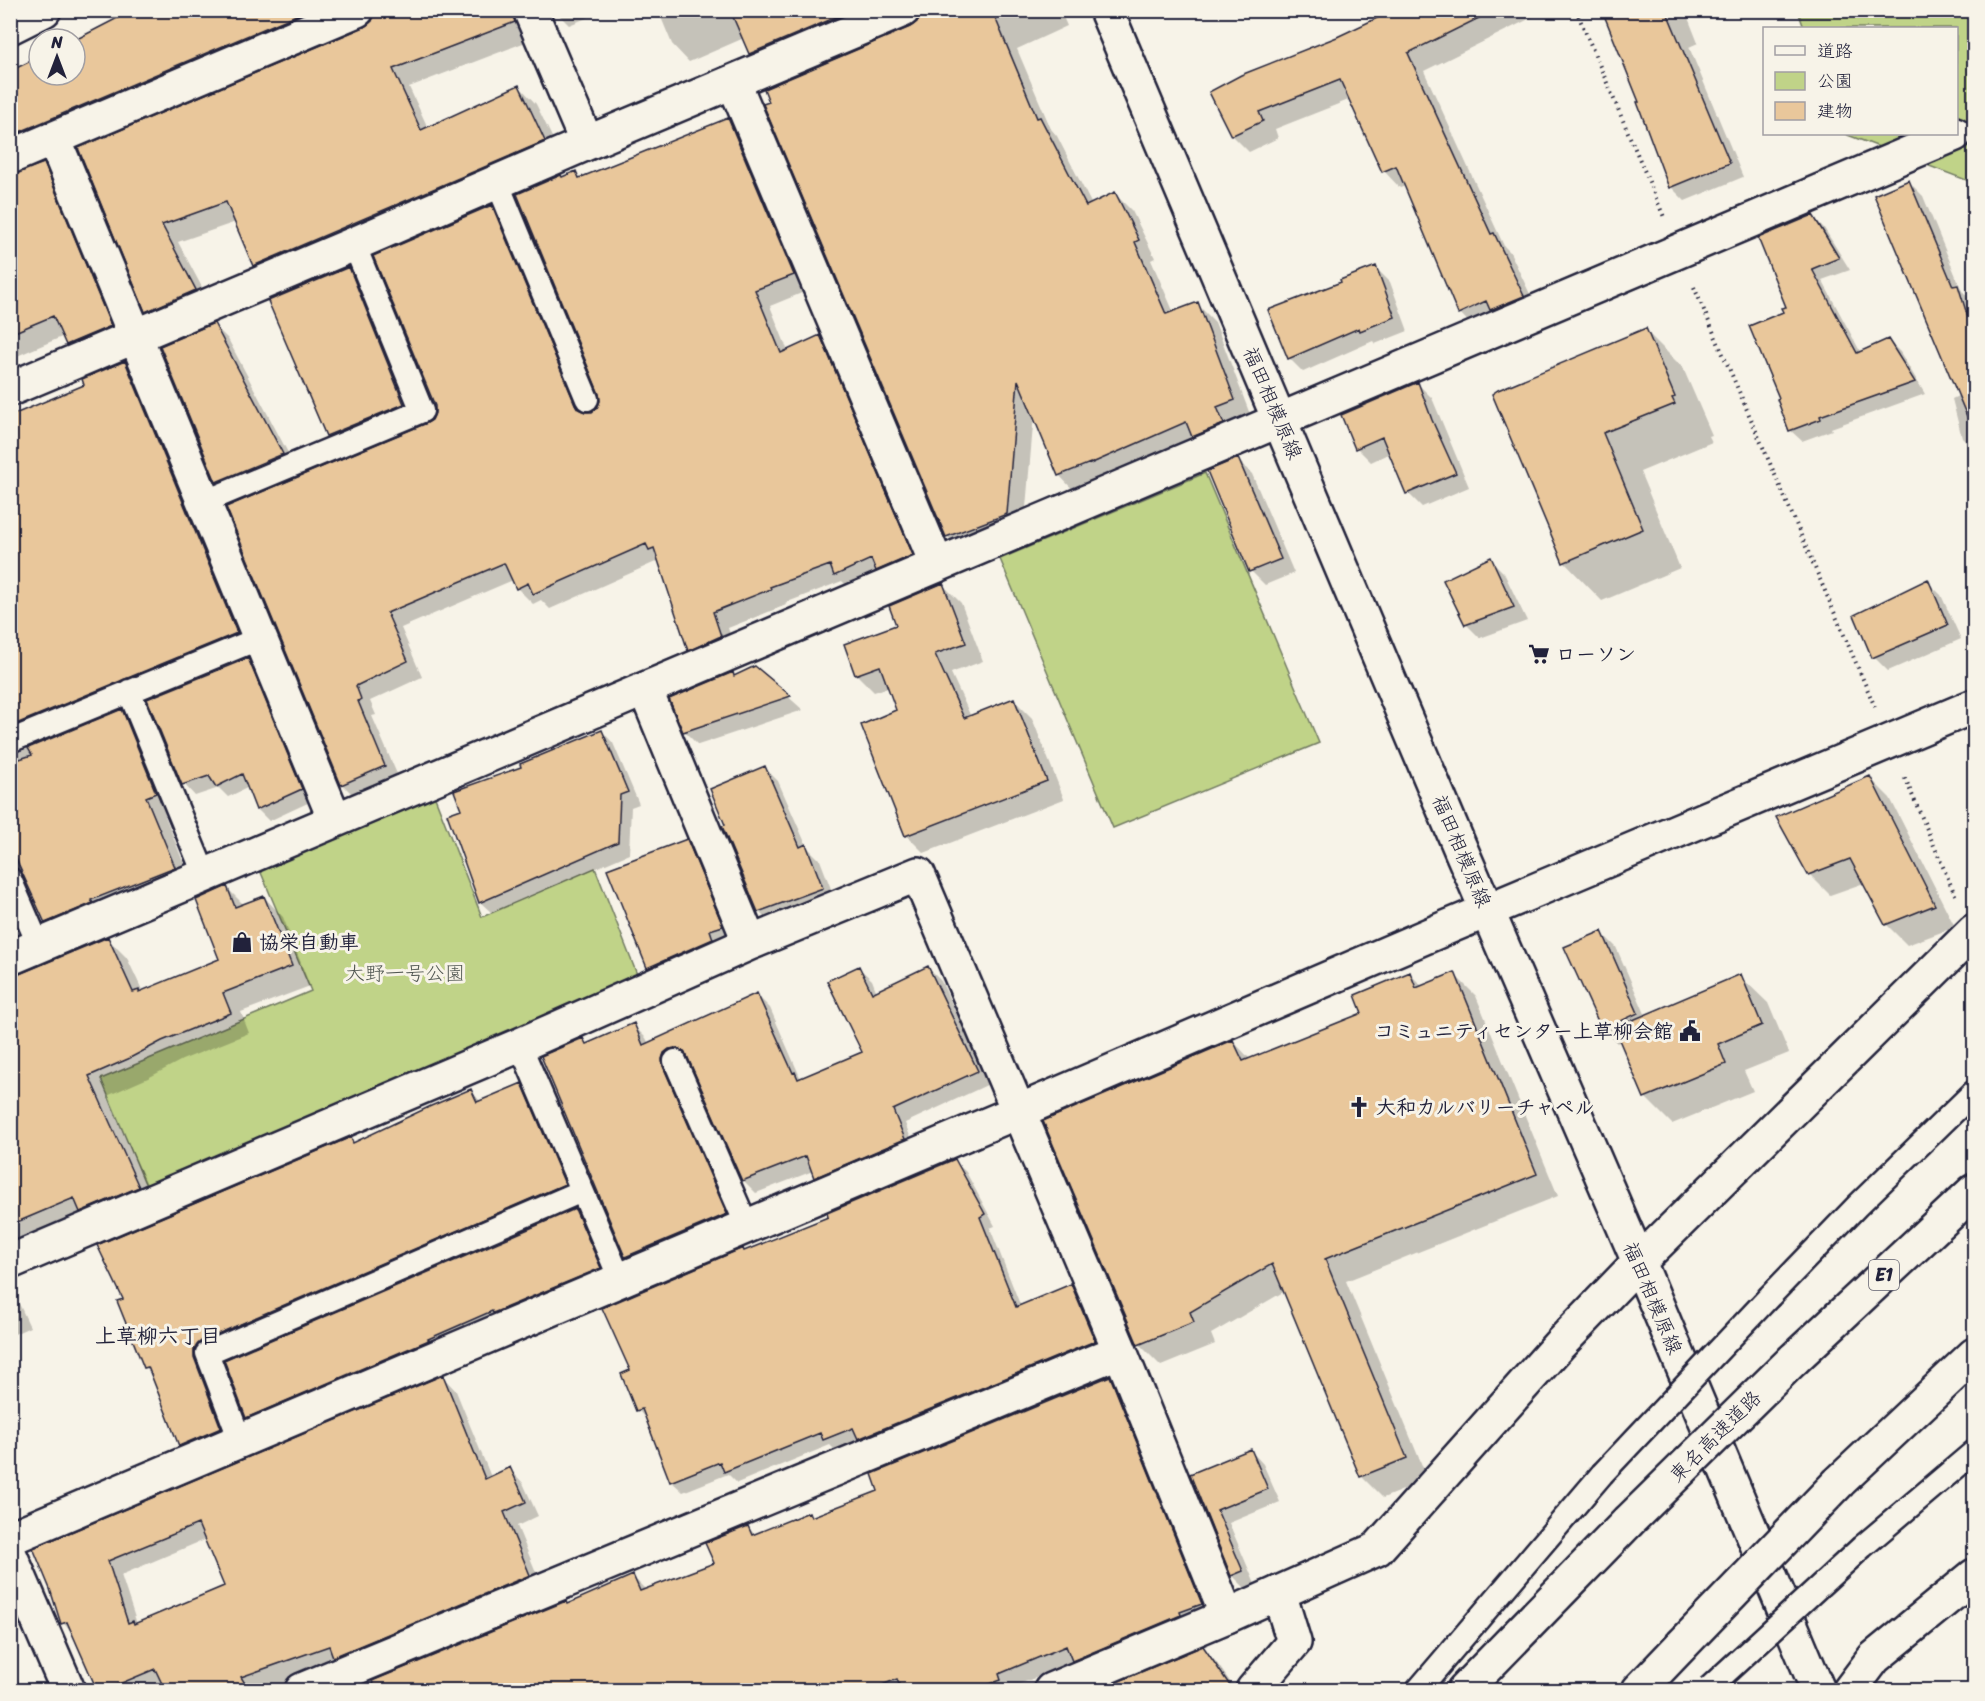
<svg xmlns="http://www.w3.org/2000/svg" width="1985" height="1701" viewBox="0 0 1985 1701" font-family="Sriracha,'Klee One',sans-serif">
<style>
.green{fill:#c0d388;stroke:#717a62;stroke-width:1.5}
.shadow{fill:#0003;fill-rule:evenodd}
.building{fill:#e9c79b;stroke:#22223b;stroke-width:1.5;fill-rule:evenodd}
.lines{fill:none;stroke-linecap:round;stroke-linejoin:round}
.service-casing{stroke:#22223b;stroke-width:27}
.minor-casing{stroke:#22223b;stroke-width:38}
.tertiary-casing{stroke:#22223b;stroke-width:38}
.motorway-casing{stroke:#22223b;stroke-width:38}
.path{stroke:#22223b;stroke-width:4;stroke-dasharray:1.5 4.5;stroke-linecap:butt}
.service{stroke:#f7f3e8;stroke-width:22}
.minor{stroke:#f7f3e8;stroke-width:33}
.tertiary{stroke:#f7f3e8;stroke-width:33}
.motorway{stroke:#f7f3e8;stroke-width:33}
.service-bridge-casing{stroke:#22223b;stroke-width:27;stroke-linecap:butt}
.motorway-bridge-casing{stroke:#22223b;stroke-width:38;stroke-linecap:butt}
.service-bridge{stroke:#f7f3e8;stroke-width:22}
.motorway-bridge{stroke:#f7f3e8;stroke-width:33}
.labels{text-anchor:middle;stroke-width:6;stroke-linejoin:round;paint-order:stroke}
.shield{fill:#f7f3e8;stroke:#62616f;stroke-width:1.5}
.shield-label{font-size:18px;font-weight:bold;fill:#22223b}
.street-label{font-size:20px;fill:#22223b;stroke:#f7f3e8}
.poi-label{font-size:20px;font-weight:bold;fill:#22223b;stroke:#f7f3e8;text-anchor:start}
.park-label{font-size:20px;fill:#515752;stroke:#f7f3e8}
.neighbourhood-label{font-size:21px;font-weight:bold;fill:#22223b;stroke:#f7f3e8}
</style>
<rect width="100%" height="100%" fill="#f7f3e8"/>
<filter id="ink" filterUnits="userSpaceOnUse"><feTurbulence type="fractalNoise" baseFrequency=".0167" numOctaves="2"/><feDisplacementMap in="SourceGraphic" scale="12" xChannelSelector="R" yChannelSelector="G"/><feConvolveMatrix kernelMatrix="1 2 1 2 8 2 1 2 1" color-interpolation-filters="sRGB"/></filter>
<g filter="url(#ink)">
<path class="green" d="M 1798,11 L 1974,11 L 1974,183 L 1845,134 L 1956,134 L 1956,28 L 1804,28 Z
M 1205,473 L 1319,743 L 1113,828 L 1000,559 Z
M 434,795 L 482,917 L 595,868 L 638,977 L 147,1188 L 101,1079 L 311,991 L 259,868 Z"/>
<path class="shadow" d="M 137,10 L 365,10 L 10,167 L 10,75 L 39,59 L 39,75 L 75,75 L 75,41 Z
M 403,10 L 539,10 L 531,40 L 409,87 L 428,128 L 519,86 L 536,104 L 562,158 L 272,283 L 255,265 L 236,222 L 178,242 L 213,308 L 164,328 L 147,311 L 80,149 L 365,29 L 373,23 Z
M 554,10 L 607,10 L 569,25 Z
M 658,10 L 911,10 L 768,71 L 751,53 L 744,38 L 689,62 L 672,44 Z
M 923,10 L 1060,10 L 1067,26 L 1017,49 L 1051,129 L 1057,136 L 1092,205 L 1115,194 L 1132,211 L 1155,258 L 1151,260 L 1174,313 L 1197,304 L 1215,322 L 1251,417 L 1076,493 L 1059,475 L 1034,414 L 1024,531 L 964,553 L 947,536 L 911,29 L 919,23 Z
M 1397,10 L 1547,10 L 1424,71 L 1504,246 L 1510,252 L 1539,313 L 1476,330 L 1460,313 L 1406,186 L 1400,188 L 1384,171 L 1351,99 L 1275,129 L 1278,138 L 1249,152 L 1232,135 L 1338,39 Z
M 1604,10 L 1685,10 L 1698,43 L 1689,47 L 1743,177 L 1685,201 L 1671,187 L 1641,103 Z
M 728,120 L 744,135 L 809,290 L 770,306 L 788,351 L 820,337 L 835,352 L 927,571 L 851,590 L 842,581 L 785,603 L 786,605 L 728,628 L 736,652 L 705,665 L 689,650 L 660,560 L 550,609 L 541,600 L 533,604 L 517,588 L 513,580 L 401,628 L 422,677 L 370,701 L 376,715 L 372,716 L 400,781 L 358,800 L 342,784 L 228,508 L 434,421 L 491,206 L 507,222 L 586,414 L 592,413 L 598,409 L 602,402 L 563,178 L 576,173 L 581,178 Z
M 43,165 L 61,182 L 127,344 L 85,361 L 68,344 L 64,336 L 10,359 L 10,237 Z
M 1909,182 L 1923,196 L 1962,291 L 1972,300 L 1974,309 L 1974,450 L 1962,438 L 1952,399 L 1960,395 Z
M 1812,216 L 1824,228 L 1850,270 L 1822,280 L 1861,353 L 1888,340 L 1900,352 L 1925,394 L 1831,428 L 1832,430 L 1802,441 L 1790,430 L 1781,399 L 1785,312 L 1788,308 Z
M 348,268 L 362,282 L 417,418 L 342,449 L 328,435 L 270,301 Z
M 1376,268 L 1390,282 L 1408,331 L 1375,344 L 1373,341 L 1303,372 L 1289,358 Z
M 214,325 L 228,339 L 296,468 L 231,496 L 217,482 L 162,347 Z
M 1645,330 L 1683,368 L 1712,435 L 1709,436 L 1712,442 L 1640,472 L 1680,568 L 1602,601 L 1564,562 L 1494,394 Z
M 125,363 L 144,382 L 256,652 L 24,747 L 17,753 L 122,711 L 141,731 L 175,813 L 165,816 L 193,887 L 64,942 L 45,922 L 29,885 L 24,886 L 37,953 L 14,966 L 10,975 L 10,418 L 86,386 Z
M 1418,384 L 1432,398 L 1469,487 L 1422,507 L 1408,493 L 1390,453 L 1371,462 L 1357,448 L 1342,415 Z
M 1238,460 L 1252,474 L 1294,573 L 1265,585 L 1251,571 Z
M 1490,559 L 1504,573 L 1527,621 L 1480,638 L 1466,624 Z
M 1927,581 L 1941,595 L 1961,639 L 1888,671 L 1874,657 Z
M 943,585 L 961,603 L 983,661 L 951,673 L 971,717 L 1014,700 L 1032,718 L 1064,799 L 924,853 L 906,835 L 898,711 L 889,687 L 874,692 L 856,674 L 897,626 Z
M 247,659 L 259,671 L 312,801 L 269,821 L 258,810 L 249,787 L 228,797 L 219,788 L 195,796 L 184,784 Z
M 755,667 L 803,710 L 698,745 L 684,731 L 732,674 L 735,677 Z
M 602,731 L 613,743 L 639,804 L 631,807 L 629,854 L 492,913 L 480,902 L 523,768 Z
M 764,767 L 778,781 L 807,847 L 820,860 L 836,902 L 773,926 L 759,912 Z
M 1869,777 L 1890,798 L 1955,927 L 1907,945 L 1886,924 L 1864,883 L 1830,895 L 1809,874 Z
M 687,841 L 701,855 L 735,940 L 663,981 L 649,967 Z
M 227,888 L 244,905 L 264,897 L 283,917 L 310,986 L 241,1012 L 249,1033 L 182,1060 L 148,1078 L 107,1096 L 157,1206 L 10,1253 L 10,1149 L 108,939 L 127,958 L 143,992 L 221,960 Z
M 1602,933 L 1616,947 L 1646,1016 L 1740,976 L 1768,1003 L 1789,1053 L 1744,1071 L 1753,1091 L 1672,1124 L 1645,1097 L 1621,1041 L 1617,1043 L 1603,1029 Z
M 859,968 L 872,980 L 877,993 L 928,968 L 941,981 L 989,1084 L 905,1123 L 916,1152 L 828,1190 L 815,1177 L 813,1171 L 756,1193 L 743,1180 L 691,1060 L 682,1061 L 739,1227 L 640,1269 L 627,1256 L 543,1057 L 583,1039 L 588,1045 L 633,1025 L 646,1038 L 649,1044 L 757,995 L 770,1008 L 801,1079 L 864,1053 Z
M 1410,974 L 1423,987 L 1454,974 L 1476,996 L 1558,1196 L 1346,1281 L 1428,1480 L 1383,1498 L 1361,1476 L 1285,1291 L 1211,1334 L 1215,1344 L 1161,1366 L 1139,1344 L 1233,1041 L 1251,1060 L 1364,1014 Z
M 521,1085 L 531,1095 L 573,1194 L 211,1350 L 230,1438 L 190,1455 L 180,1445 L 152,1373 L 146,1367 L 125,1299 L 350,1139 L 355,1144 L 471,1091 L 481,1102 Z
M 954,1161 L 966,1172 L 995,1226 L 990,1228 L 1021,1307 L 1071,1286 L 1083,1298 L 1106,1352 L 871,1450 L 861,1440 L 835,1450 L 830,1445 L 737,1483 L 728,1474 L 683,1492 L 671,1481 L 647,1420 L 638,1410 L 623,1375 L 632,1371 L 745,1252 L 830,1218 Z
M 575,1210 L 589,1224 L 613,1282 L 261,1431 L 247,1417 Z
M 10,1291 L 16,1297 L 30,1327 L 10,1336 Z
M 443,1377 L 456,1391 L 491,1477 L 510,1469 L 523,1483 L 538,1516 L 517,1526 L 543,1589 L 303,1690 L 98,1690 L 75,1635 L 63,1623 L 52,1589 ZM 206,1539 L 226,1587 L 137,1624 L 121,1575 Z
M 1109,1377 L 1123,1391 L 1214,1617 L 1087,1674 L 1075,1662 L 1012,1687 L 1013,1690 L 354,1690 L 565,1603 L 568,1606 L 633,1577 L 646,1590 L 716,1564 L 748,1527 L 755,1535 L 808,1514 L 812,1518 L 880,1492 Z
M 1251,1451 L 1263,1464 L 1280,1502 L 1229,1523 L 1255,1584 L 1245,1588 L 1232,1575 L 1192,1475 Z
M 1203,1648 L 1216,1662 L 1236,1690 L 1102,1690 Z
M 10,1662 L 23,1690 L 10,1690 Z"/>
<path class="building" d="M 133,10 L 308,10 L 10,136 L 10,71 L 39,57 L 39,75 L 75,75 L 75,40 Z
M 375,10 L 512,10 L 515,22 L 393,69 L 421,130 L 519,85 L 545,141 L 253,266 L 226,202 L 162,225 L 196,290 L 145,312 L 78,148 L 364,27 L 372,21 Z
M 730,10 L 853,10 L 749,54 Z
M 921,10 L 992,10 L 1037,118 L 1040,117 L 1086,206 L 1115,192 L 1139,240 L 1135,242 L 1166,314 L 1198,302 L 1235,400 L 1217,407 L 1224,424 L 1192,437 L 1186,422 L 1090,464 L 1090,463 L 1058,476 L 1018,380 L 1007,514 L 946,537 L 763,104 L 769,102 L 764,89 L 910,27 L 918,21 Z
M 1394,10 L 1495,10 L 1408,53 L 1491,234 L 1494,233 L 1524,296 L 1490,310 L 1486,301 L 1458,314 L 1396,166 L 1382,172 L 1340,80 L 1259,112 L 1263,121 L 1231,136 L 1209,92 L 1241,75 L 1337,37 Z
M 1602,10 L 1666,10 L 1730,163 L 1669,188 L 1637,102 L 1639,102 Z
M 728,118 L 794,275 L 755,290 L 781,353 L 820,335 L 913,555 L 876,571 L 871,559 L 834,576 L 830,565 L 770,587 L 771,589 L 713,612 L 721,636 L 688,651 L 654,548 L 649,550 L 646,544 L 533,594 L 528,583 L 516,589 L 504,563 L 387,613 L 408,661 L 356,686 L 361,699 L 358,701 L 385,766 L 341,785 L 226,507 L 427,423 L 432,420 L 435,413 L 435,406 L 373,256 L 492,205 L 575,404 L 578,409 L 585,412 L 592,412 L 597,408 L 600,401 L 599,394 L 517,194 L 561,175 L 562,177 L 576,171 L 579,178 Z
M 44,163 L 111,326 L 66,345 L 53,316 L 10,334 L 10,175 Z
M 1909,180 L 1953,286 L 1958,285 L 1974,337 L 1974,433 L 1874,195 Z
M 1813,215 L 1839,258 L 1812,269 L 1857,353 L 1888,339 L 1915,382 L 1820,416 L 1821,419 L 1789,431 L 1777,399 L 1779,398 L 1749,326 L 1783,312 L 1781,308 L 1786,307 L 1758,238 Z
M 1376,266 L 1395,317 L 1360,331 L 1359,328 L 1288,359 L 1268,310 L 1341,282 L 1340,280 Z
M 349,267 L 404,404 L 326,436 L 268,301 Z
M 214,323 L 283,454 L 216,482 L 160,346 Z
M 1646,328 L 1675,397 L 1672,398 L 1675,404 L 1603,433 L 1643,529 L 1563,563 L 1492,394 L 1498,390 Z
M 125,361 L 237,633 L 16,724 L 10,713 L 10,416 L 84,385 L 82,379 Z
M 1418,382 L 1432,420 L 1456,473 L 1406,494 L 1382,437 L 1355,449 L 1341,415 Z
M 1238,458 L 1281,559 L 1249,572 L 1207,471 Z
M 1491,557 L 1514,607 L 1465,625 L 1443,580 Z
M 1928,579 L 1948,625 L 1872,658 L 1854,615 Z
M 943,583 L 966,643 L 935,654 L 964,718 L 1014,698 L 1047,781 L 905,836 L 861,725 L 896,710 L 880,666 L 855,675 L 844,644 L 896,625 L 889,606 Z
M 248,658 L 302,789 L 256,810 L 242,774 L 216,787 L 209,776 L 182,785 L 147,699 Z
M 755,666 L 791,696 L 683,732 L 669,699 L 733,672 L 734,676 Z
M 122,709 L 156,793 L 146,797 L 175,867 L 91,900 L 93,903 L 45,923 L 19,866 L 10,842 L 10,762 L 32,755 L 28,748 Z
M 602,730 L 628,792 L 620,795 L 618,842 L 479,903 L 447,814 L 461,809 L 454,791 L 521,767 L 520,764 Z
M 765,766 L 800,847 L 806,844 L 823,888 L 758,912 L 722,826 L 725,825 L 710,789 Z
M 1870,776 L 1935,905 L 1885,925 L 1850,859 L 1808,875 L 1776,817 Z
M 687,839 L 723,926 L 710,930 L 713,939 L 647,968 L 607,869 Z
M 227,886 L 235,907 L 264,896 L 292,966 L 223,993 L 231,1013 L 162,1041 L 128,1059 L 89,1076 L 139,1187 L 80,1212 L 74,1198 L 10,1225 L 10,976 L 17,975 L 108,937 L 133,992 L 139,990 L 139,992 L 219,959 L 196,900 Z
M 1602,931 L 1638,1013 L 1602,1030 L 1564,947 Z
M 859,966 L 872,993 L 928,966 L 978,1071 L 893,1110 L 905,1139 L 814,1178 L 806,1156 L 742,1181 L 687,1056 L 683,1051 L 677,1048 L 669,1049 L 664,1053 L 662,1059 L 663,1066 L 727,1214 L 625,1257 L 541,1056 L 583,1038 L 586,1044 L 634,1023 L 643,1045 L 757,993 L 793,1073 L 795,1072 L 798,1079 L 862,1052 L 827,981 Z
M 1410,972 L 1416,988 L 1455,972 L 1537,1174 L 1325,1259 L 1407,1458 L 1360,1477 L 1272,1264 L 1190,1312 L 1194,1322 L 1138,1345 L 1043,1121 L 1233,1040 L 1243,1061 L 1362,1013 L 1355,995 Z
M 1741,974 L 1762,1025 L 1718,1044 L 1726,1064 L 1644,1098 L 1614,1028 Z
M 522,1083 L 565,1184 L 201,1341 L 194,1350 L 194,1357 L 221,1428 L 179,1446 L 148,1367 L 144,1368 L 117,1301 L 123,1299 L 97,1245 L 351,1137 L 353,1143 L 431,1106 L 471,1089 L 477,1102 Z
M 955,1159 L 985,1214 L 980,1217 L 1016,1307 L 1071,1284 L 1095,1341 L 858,1439 L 853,1428 L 823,1440 L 820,1433 L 724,1472 L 720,1462 L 670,1482 L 642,1409 L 636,1411 L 621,1374 L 630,1370 L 602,1308 L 743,1248 L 744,1251 L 828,1217 L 827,1213 Z
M 575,1209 L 601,1268 L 493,1313 L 492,1311 L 428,1339 L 429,1340 L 246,1418 L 224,1360 Z
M 443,1375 L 485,1479 L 510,1467 L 526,1502 L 504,1512 L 530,1575 L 333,1657 L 329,1646 L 241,1677 L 249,1690 L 165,1690 L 155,1669 L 105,1690 L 97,1690 L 67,1622 L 61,1624 L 50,1589 L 33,1548 ZM 198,1524 L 224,1586 L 134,1624 L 133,1621 L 128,1623 L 108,1561 Z
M 1110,1376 L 1202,1604 L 1180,1612 L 1181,1615 L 1072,1661 L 1066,1646 L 999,1674 L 1001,1680 L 973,1690 L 901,1690 L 897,1679 L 870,1690 L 377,1690 L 372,1681 L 566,1601 L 567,1604 L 633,1575 L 640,1591 L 714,1563 L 705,1543 L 748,1526 L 752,1535 L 809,1512 L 811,1517 L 878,1491 L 872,1474 Z
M 1251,1449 L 1268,1489 L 1217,1510 L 1243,1571 L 1231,1576 L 1190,1474 Z
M 1203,1646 L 1233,1690 L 1098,1690 Z"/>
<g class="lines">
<defs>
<path id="service" d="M 497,182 L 587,399
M 204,502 L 422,411 L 354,244
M 129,691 L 205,876
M 10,741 L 260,638
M 10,879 L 39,946
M 520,1045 L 620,1279
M 675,1061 L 747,1226
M 1770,1296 L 1857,1206 L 1974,1092
M 240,1440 L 207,1353 L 582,1191
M 1862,1547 L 1974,1452
M 1418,1690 L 1602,1474"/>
<path id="minor" d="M 530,10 L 587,143
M 10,27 L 44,10
M 734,83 L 937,565
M 54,139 L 335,820
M 10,157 L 357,10
M 10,389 L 354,244 L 587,143 L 903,10
M 645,689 L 750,943
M 10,958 L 1955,134
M 10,1262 L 520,1045 L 750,943 L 918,874 L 1120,1351 L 1227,1616
M 10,1538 L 1017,1112 L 1448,927 L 1974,706
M 10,1555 L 68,1690
M 302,1690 L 1120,1351
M 1253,1690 L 1294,1642 L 1279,1593
M 1850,1690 L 1874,1658 L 1974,1576"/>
<path id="tertiary" d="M 1106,10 L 1461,850 L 1639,1262 L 1818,1690
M 1051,1690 L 1227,1616 L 1377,1549 L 1559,1345 L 1639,1262 L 1974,931"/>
<path id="motorway" d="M 1793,1360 L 1974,1191
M 1839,1482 L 1974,1355
M 1464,1690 L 1628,1522
M 1639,1690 L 1682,1645"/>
</defs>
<use href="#service" class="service-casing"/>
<use href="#minor" class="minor-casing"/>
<use href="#tertiary" class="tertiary-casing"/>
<use href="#motorway" class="motorway-casing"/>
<path class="path" d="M 1576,10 L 1664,217
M 1694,287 L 1875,707
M 1905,778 L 1956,897"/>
<use href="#service" class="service"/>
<use href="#minor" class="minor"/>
<use href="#tertiary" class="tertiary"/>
<use href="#motorway" class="motorway"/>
<defs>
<path id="service-bridge" d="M 1602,1474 L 1770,1296
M 1709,1688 L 1862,1547"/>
<path id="motorway-bridge" d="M 1628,1522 L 1793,1360
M 1682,1645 L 1839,1482"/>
</defs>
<use href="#service-bridge" class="service-bridge-casing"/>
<use href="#motorway-bridge" class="motorway-bridge-casing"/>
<use href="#service-bridge" class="service-bridge"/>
<use href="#motorway-bridge" class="motorway-bridge"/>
</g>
</g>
<defs>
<symbol id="supermarket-bare" viewBox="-9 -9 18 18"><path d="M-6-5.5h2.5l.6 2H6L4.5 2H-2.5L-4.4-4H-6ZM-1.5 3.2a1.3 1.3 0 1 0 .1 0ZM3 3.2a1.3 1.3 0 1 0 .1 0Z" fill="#22223b" stroke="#f7f3e8" stroke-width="2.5" paint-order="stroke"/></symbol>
<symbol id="shop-bare" viewBox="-9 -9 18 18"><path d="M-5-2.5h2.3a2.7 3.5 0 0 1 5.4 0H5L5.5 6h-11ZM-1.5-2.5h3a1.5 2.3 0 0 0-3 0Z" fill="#22223b" stroke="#f7f3e8" stroke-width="2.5" paint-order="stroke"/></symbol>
<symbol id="civic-bare" viewBox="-9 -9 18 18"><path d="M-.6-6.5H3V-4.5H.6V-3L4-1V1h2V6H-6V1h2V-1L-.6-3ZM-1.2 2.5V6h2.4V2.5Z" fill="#22223b" stroke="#f7f3e8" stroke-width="2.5" paint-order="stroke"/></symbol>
<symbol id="church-bare" viewBox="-9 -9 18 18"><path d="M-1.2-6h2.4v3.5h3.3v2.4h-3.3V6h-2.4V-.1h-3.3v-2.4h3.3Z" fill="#22223b" stroke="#f7f3e8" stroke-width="2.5" paint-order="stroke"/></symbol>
</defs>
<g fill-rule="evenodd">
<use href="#supermarket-bare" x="1524" y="639" width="30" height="30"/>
<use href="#shop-bare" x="227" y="927" width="30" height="30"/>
<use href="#civic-bare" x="1675" y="1016" width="30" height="30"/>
<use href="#church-bare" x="1344" y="1092" width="30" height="30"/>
</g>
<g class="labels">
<rect class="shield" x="1869" y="1260" width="30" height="30" rx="4.5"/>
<g class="shield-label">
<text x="1884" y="1281">E1</text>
</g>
<g class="street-label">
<text transform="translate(1273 403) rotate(67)" y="7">福田相模原線</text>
<text transform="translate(1462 851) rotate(67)" y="7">福田相模原線</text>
<text transform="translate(1653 1298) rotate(67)" y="7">福田相模原線</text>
<text transform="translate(1715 1436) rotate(-45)" y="7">東名高速道路</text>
</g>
<g class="poi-label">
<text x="1556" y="661">ローソン</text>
<text x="259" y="949">協栄自動車</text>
<text x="1673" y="1038" text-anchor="end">コミュニティセンター上草柳会館</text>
<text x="1376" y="1114">大和カルバリーチャペル</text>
</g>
<g class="park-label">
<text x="405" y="980">大野一号公園</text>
</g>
<g class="neighbourhood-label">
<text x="158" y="1343">上草柳六丁目</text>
</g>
</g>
<rect width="1985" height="1701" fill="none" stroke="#f7f3e8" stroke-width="36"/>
<rect x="18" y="18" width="1949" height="1665" fill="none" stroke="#22223b" stroke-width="2" filter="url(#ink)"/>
<rect x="1763" y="27" width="195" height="108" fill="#f7f3e8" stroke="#a29fa3" stroke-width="1.5"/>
<rect x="1775" y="46" width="30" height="9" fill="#f7f3e8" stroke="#a29fa3" stroke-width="1.5"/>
<text x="1817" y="57" font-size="18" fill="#22223b">道路</text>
<rect x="1775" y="72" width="30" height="18" fill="#c0d388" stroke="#a29fa3" stroke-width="1.5"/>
<text x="1817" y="87" font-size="18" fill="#22223b">公園</text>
<rect x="1775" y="102" width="30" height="18" fill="#e9c79b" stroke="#a29fa3" stroke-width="1.5"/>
<text x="1817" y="117" font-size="18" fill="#22223b">建物</text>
<g transform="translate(57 57)"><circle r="28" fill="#f7f3e8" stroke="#a29fa3" stroke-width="1.5"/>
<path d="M0-4.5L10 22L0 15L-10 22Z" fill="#22223b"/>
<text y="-9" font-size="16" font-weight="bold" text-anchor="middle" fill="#22223b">N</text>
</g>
</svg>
